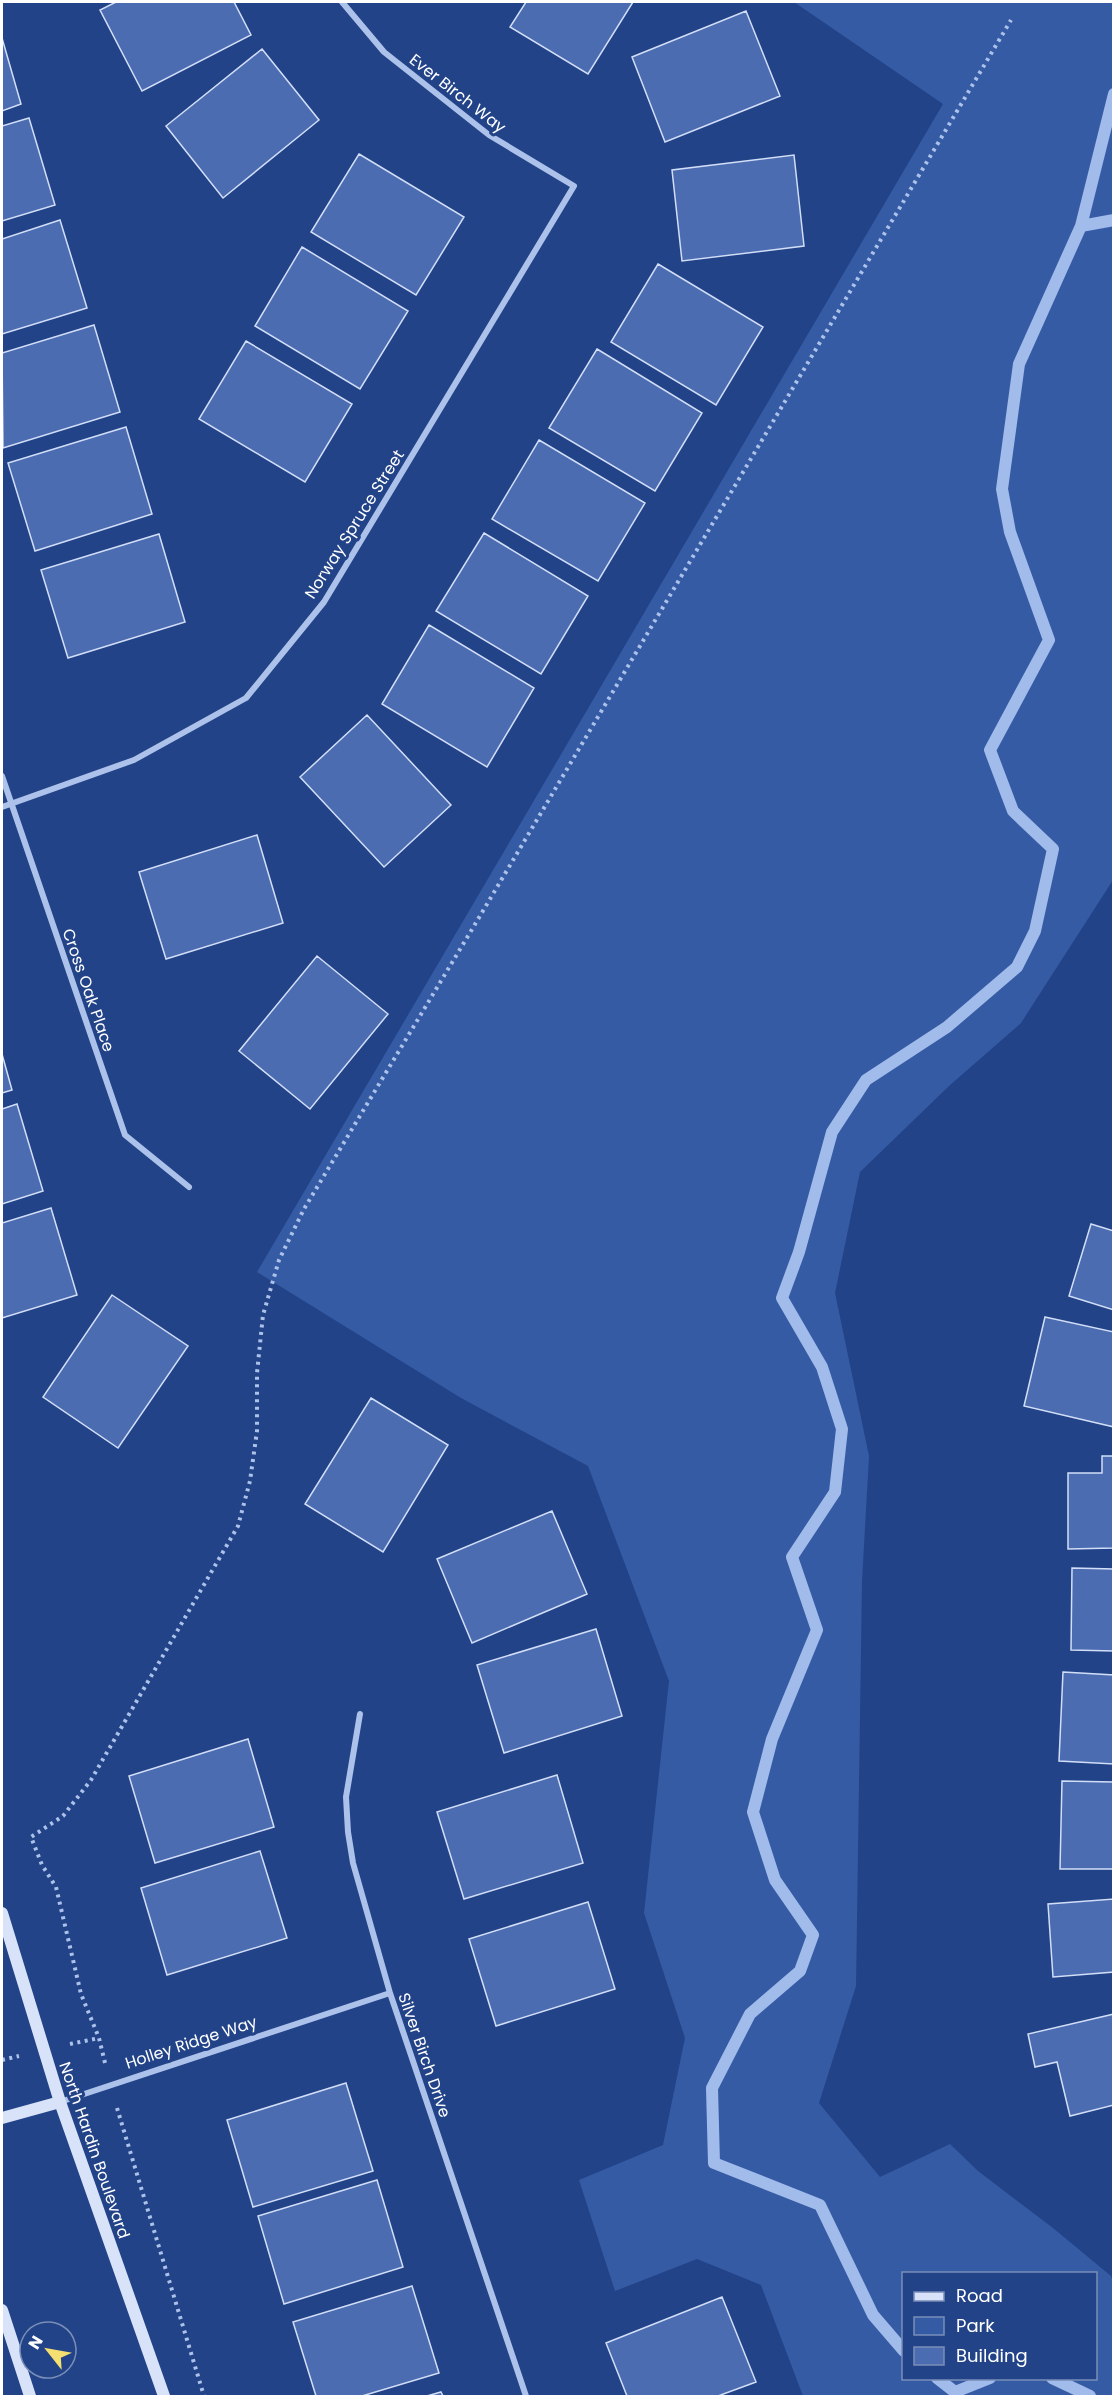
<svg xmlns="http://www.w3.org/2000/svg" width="1115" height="2398" viewBox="0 0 1115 2398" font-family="Poppins,sans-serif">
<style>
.green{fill:#365ba5;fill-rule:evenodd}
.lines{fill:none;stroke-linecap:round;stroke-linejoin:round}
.stream{stroke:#a1bbeb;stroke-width:12}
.building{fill:#4b6cb0;stroke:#d2def7;stroke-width:1.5}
.path{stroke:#adc2ea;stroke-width:4;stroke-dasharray:3 4.5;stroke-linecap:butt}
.street{stroke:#adc2ea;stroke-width:6}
.secondary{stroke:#d8e2f8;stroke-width:12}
.labels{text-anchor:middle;stroke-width:6;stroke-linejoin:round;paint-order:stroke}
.street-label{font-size:16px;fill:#fff;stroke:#224388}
</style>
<rect width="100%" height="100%" fill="#224388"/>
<path class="green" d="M 794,2 L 1113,2 L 1113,880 L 1021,1023 L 949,1086 L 860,1172 L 835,1293 L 869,1456 L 862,1581 L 856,1986 L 819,2103 L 880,2177 L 950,2144 L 978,2171 L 1053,2228 L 1111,2276 L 1114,2285 L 1113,2396 L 803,2396 L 761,2285 L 697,2259 L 615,2291 L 579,2180 L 663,2145 L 685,2038 L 644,1913 L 669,1681 L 588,1466 L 461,1398 L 257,1272 L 943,104 ZM 904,2274 L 1096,2274 L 1096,2378 L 904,2378 Z"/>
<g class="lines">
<path class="stream" d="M 1081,226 L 1114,220
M 904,2351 L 873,2315 L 820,2205 L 714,2163 L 712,2088 L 750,2014 L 800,1971 L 813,1935 L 775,1880 L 753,1812 L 772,1739 L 817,1630 L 792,1557 L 835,1492 L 842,1429 L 822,1367 L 782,1298 L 799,1252 L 832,1132 L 866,1080 L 947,1027 L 1017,967 L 1035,931 L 1053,849 L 1013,811 L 990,750 L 1049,640 L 1010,532 L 1002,489 L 1019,364 L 1081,226 L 1114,94
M 937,2378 L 955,2392 L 990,2378
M 1052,2378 L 1090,2396"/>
</g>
<path class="building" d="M 116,2 L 234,2 L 251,35 L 142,91 L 100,10 Z
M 526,2 L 633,2 L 588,74 L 510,27 Z
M 746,11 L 780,96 L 665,142 L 632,57 Z
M 2,38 L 21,104 L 2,111 Z
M 262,49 L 319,120 L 223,198 L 166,126 Z
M 29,118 L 55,205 L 2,221 L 2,126 Z
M 359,154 L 464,217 L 416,295 L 311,232 Z
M 794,155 L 804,246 L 682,261 L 672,170 Z
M 60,220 L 87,308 L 2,334 L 2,239 Z
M 302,247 L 408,311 L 360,389 L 255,326 Z
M 658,264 L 763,327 L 716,405 L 611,342 Z
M 94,325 L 120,412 L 3,448 L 2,353 Z
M 246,341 L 352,404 L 305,482 L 199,419 Z
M 597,349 L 702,413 L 655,491 L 549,428 Z
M 126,427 L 152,514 L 35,551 L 8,463 Z
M 539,440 L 645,503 L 598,581 L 492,519 Z
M 484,533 L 588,596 L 541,674 L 436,611 Z
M 159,534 L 185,622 L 68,658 L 41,570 Z
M 429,625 L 534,688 L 487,767 L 382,704 Z
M 367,715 L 451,805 L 384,867 L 300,777 Z
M 257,835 L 283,923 L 166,959 L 139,872 Z
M 317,956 L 388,1014 L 310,1109 L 239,1051 Z
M 2,1054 L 12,1090 L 2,1093 Z
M 17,1104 L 43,1191 L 2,1204 L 2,1109 Z
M 51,1208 L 77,1295 L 2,1318 L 2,1223 Z
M 1091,1224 L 1114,1231 L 1114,1310 L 1069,1296 Z
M 112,1295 L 188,1346 L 118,1448 L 43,1397 Z
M 1045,1317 L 1114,1332 L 1114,1427 L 1024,1406 Z
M 371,1398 L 448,1445 L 383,1552 L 305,1504 Z
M 1102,1456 L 1114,1456 L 1114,1548 L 1068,1549 L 1068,1473 L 1102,1473 Z
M 552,1511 L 587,1594 L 472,1643 L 437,1559 Z
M 1072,1568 L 1114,1569 L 1114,1651 L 1071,1650 Z
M 596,1629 L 622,1716 L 504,1753 L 477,1665 Z
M 1063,1672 L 1114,1675 L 1114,1764 L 1059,1761 Z
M 248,1739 L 274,1827 L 155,1863 L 129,1776 Z
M 557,1775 L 583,1863 L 464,1899 L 437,1812 Z
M 1062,1781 L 1114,1782 L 1114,1869 L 1060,1869 Z
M 260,1851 L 287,1938 L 167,1975 L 141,1888 Z
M 1114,1899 L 1114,1972 L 1053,1977 L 1048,1904 Z
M 588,1902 L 615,1989 L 496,2026 L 469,1939 Z
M 1114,2014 L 1114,2105 L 1070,2116 L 1057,2062 L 1035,2067 L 1028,2034 Z
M 346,2083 L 373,2171 L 253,2207 L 227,2120 Z
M 377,2180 L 403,2267 L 284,2304 L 258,2216 Z
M 412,2286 L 439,2373 L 362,2396 L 316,2396 L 293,2322 Z
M 722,2297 L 756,2382 L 718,2396 L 627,2396 L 606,2343 Z
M 441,2392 L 443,2396 L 427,2396 Z"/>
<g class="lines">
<path class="path" d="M 70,2044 L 99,2038
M 2,2060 L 19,2056
M 105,2063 L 99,2038 L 81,1994 L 56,1887 L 42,1865 L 31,1837 L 63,1816 L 91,1780 L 238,1526 L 250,1481 L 257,1431 L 257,1373 L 263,1315 L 279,1260 L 304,1209 L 474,926 L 1011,20
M 117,2108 L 204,2396"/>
<path class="street" d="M 2,776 L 125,1135 L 189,1187
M 2,807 L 134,760 L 246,698 L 324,602 L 574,186 L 489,135 L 384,52 L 342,2
M 360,1714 L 346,1797 L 348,1832 L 353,1863 L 390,1993 L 526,2396
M 60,2102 L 390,1993"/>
<path class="secondary" d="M 2,1913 L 60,2102 L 164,2396
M 2,2118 L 60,2102
M 2,2310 L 30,2396"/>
</g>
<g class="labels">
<g class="street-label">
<text transform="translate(458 93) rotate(38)" y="6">Ever Birch Way</text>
<text transform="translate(354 524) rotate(-58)" y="6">Norway Spruce Street</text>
<text transform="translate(89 990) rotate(71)" y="6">Cross Oak Place</text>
<text transform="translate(191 2042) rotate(-18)" y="6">Holley Ridge Way</text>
<text transform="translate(425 2055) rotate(71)" y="6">Silver Birch Drive</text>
<text transform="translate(95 2150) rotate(71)" y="6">North Hardin Boulevard</text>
</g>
</g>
<rect width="1115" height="2398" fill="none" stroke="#ffffff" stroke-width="6"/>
<rect x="902" y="2272" width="195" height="108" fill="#224388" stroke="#7a8eb8" stroke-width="1.5"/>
<rect x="914" y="2292" width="30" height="9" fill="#d8e2f8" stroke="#7a8eb8" stroke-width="1.5"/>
<text x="956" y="2302" font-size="18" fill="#ffffff">Road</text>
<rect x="914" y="2317" width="30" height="18" fill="#365ba5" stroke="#7a8eb8" stroke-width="1.5"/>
<text x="956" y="2332" font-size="18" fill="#ffffff">Park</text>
<rect x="914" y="2347" width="30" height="18" fill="#4b6cb0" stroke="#7a8eb8" stroke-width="1.5"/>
<text x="956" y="2362" font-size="18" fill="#ffffff">Building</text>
<g transform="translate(48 2350) rotate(301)"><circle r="28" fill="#224388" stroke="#7a8eb8" stroke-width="1.5"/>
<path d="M0-4.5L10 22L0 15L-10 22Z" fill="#f5df70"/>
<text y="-9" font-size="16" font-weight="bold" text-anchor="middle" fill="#ffffff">N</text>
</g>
</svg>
